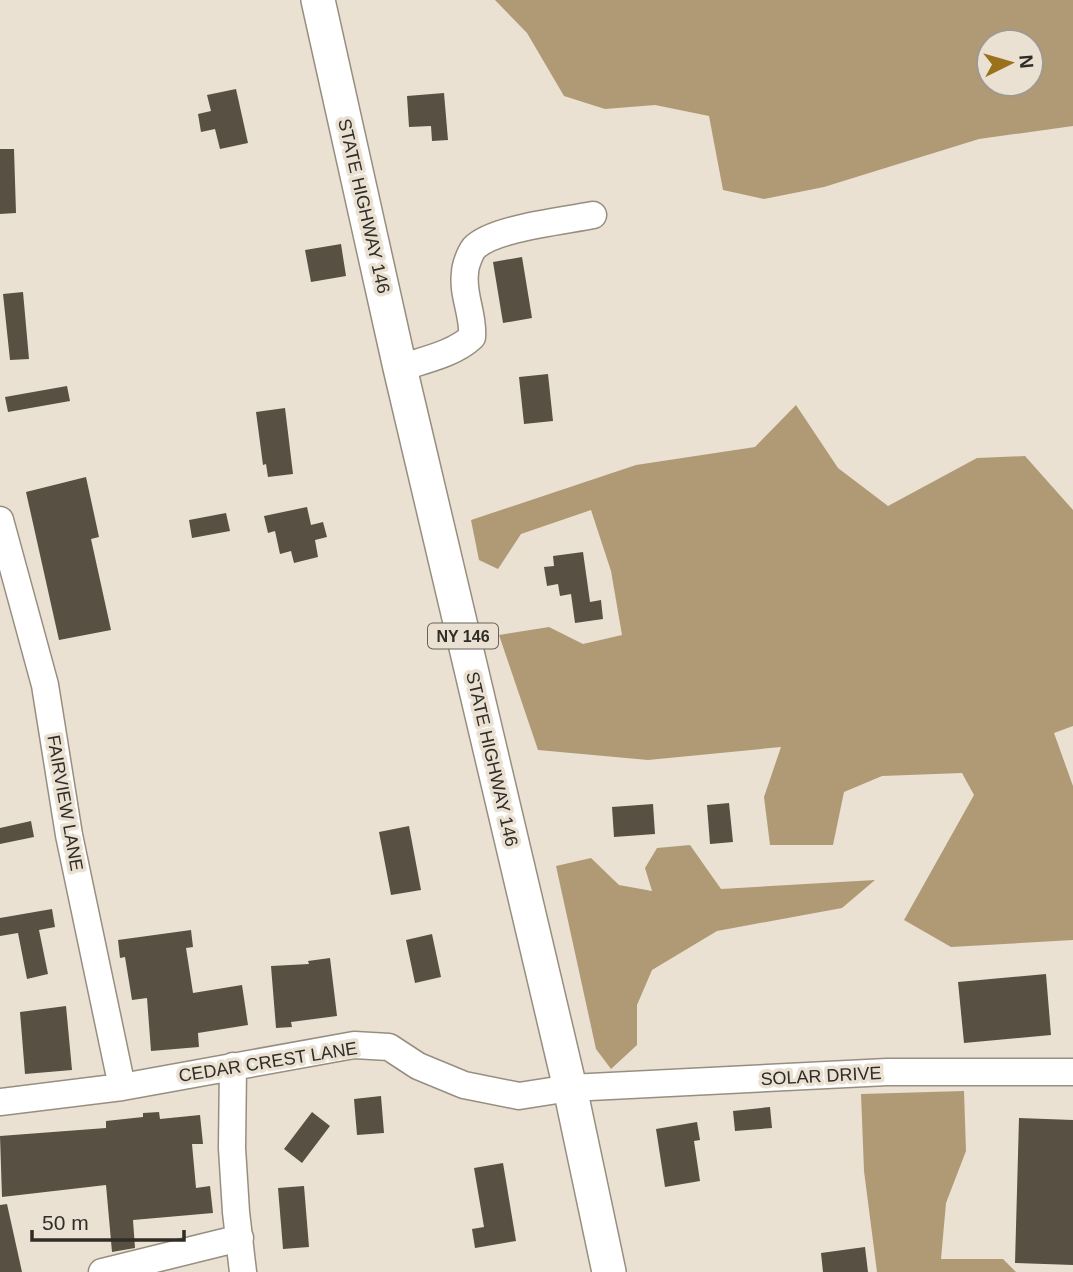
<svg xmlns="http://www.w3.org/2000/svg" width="1073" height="1272" viewBox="0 0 1073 1272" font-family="Helvetica,sans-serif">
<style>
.forest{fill:#b09a76;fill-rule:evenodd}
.building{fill:#585043}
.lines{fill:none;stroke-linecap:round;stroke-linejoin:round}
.minor-casing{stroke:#978e80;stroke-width:29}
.major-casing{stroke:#978e80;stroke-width:36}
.minor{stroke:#fff;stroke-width:26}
.major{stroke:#fff;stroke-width:33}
.labels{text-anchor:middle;stroke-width:7;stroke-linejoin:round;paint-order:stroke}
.shield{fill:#eae1d2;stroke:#68635a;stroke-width:2}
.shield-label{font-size:16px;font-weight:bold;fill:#302d27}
.street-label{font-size:18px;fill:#302d27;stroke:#eae1d2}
</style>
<rect width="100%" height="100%" fill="#eae1d2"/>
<path class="forest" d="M 495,0 L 1073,0 L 1073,126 L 979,139 L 824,187 L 764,199 L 723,190 L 709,116 L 655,105 L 605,109 L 564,96 L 527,33 ZM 989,42 L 1031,42 L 1031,84 L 989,84 Z
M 796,405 L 838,468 L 888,506 L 977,458 L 1025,456 L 1073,510 L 1073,726 L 1054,733 L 1073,786 L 1073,940 L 951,947 L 904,920 L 974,795 L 962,773 L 882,776 L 844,792 L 833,845 L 770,845 L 764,797 L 781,747 L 648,760 L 538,750 L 499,635 L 549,627 L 583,644 L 622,635 L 611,571 L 591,510 L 521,534 L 498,569 L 479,560 L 471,520 L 636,465 L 755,447 Z
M 690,845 L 721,889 L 875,880 L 842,908 L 717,931 L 652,970 L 637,1005 L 637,1045 L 611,1069 L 596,1049 L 556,866 L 591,858 L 619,885 L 652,891 L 645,868 L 657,848 Z
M 964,1091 L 966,1151 L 946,1203 L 941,1259 L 1003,1259 L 1016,1272 L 877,1272 L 864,1171 L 861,1094 Z"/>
<path class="building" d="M 236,89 L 248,143 L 220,149 L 215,129 L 201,132 L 198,114 L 211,111 L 207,95 Z
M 444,93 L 448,140 L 432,141 L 431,126 L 409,127 L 407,96 Z
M 0,149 L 14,149 L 16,213 L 0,214 Z
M 341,244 L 346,276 L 311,282 L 305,250 Z
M 522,257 L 532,318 L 503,323 L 493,262 Z
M 23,292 L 29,359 L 10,360 L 3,294 Z
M 548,374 L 553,421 L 524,424 L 519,377 Z
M 67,386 L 70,401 L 8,412 L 5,397 Z
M 285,408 L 293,474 L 268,477 L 266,464 L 263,465 L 256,412 Z
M 86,477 L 99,537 L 91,539 L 111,630 L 59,640 L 26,492 Z
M 307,507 L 311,525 L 323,522 L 327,537 L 315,540 L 318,557 L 294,563 L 291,551 L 280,554 L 275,531 L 268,533 L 264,516 Z
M 226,513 L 230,531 L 192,538 L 189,520 Z
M 583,552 L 590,602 L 601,600 L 603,619 L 575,623 L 571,594 L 560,596 L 558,584 L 547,586 L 544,567 L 554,566 L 553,556 Z
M 729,803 L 733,842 L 710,844 L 707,805 Z
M 653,804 L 655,834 L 614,837 L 612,807 Z
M 31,821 L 34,837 L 0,844 L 0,828 Z
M 409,826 L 421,890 L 391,895 L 379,832 Z
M 52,909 L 55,927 L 39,930 L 48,974 L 27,979 L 18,933 L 0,936 L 0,918 Z
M 191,930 L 193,947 L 186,948 L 193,993 L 242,985 L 248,1025 L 198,1033 L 199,1047 L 151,1051 L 147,998 L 132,1000 L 125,957 L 120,958 L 118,940 Z
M 432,934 L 441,977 L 415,983 L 406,940 Z
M 330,958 L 337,1016 L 291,1022 L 292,1027 L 276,1028 L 271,966 L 309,964 L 308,961 Z
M 1046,974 L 1051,1035 L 964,1043 L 958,982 Z
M 66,1006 L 72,1070 L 25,1074 L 20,1012 Z
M 381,1096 L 384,1133 L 357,1135 L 354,1099 Z
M 770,1107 L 772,1128 L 735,1131 L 733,1111 Z
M 159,1112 L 160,1119 L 200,1115 L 203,1144 L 192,1144 L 196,1188 L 210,1186 L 213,1213 L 133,1220 L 135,1248 L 112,1252 L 106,1185 L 2,1197 L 0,1136 L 106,1128 L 106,1121 L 143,1117 L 143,1113 Z
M 312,1112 L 330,1126 L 302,1163 L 284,1149 Z
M 1019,1118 L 1073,1120 L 1073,1265 L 1015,1263 Z
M 697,1122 L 700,1140 L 694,1141 L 700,1181 L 665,1187 L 656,1129 Z
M 503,1163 L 516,1241 L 475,1248 L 472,1229 L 484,1227 L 474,1168 Z
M 304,1186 L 309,1247 L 283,1249 L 278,1188 Z
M 7,1204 L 22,1272 L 0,1272 L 0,1205 Z
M 865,1247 L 868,1272 L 823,1272 L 821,1253 Z"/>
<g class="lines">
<defs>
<path id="minor" d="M 400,368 C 424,360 454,354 472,337 C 474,315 462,295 465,273 C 465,266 470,253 474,248 C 493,228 564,221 593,215
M 0,520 L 45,685 L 69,835 L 122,1087
M 233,1066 L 232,1148 L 236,1212 L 243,1272
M 0,1102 L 122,1087 L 354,1045 L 389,1047 L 418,1066 L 464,1085 L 519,1096 L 570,1088 L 887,1072 L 1073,1072
M 102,1272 L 240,1238"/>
<path id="major" d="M 318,0 L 400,368 L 570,1088 L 609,1272"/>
</defs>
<use href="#minor" class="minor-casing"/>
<use href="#major" class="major-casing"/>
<use href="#minor" class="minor"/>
<use href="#major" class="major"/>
</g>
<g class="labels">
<rect class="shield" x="428" y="623.5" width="70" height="25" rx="5"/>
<g class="shield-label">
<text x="463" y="642">NY 146</text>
</g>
<g class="street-label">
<text transform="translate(364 206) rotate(77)" y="6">STATE HIGHWAY 146</text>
<text transform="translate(492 759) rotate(77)" y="6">STATE HIGHWAY 146</text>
<text transform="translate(65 803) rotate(80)" y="6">FAIRVIEW LANE</text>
<text transform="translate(268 1062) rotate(-9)" y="6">CEDAR CREST LANE</text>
<text transform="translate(821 1076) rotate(-3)" y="6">SOLAR DRIVE</text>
</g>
</g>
<g transform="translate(1010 63) rotate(85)"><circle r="33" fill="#eae1d2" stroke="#a0998e" stroke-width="2"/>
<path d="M0-5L12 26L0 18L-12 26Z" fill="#9a721e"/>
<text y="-10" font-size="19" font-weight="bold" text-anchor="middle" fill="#302d27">N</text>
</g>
<path d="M32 1230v10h152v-10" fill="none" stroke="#302d27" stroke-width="3.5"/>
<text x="42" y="1230" font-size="21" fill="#302d27" stroke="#eae1d2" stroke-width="5" paint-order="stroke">50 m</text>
</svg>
